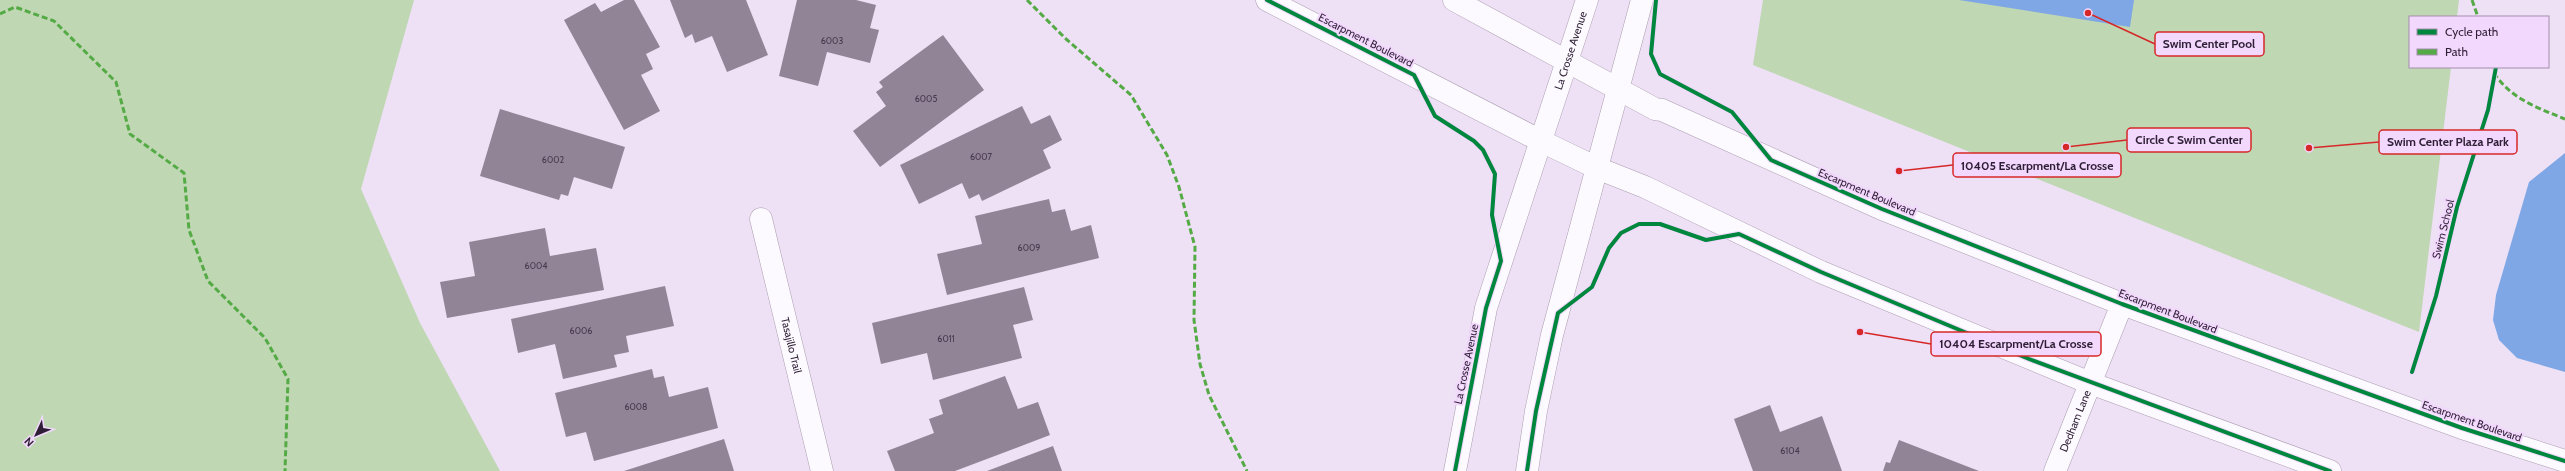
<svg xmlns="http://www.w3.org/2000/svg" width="2565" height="471" viewBox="0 0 2565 471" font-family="Cabin,sans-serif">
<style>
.green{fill:#bfd7b3}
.water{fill:#7fa7e5}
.building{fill:#918496}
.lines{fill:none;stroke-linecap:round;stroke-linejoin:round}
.street-casing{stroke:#ab9eb1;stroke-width:23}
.secondary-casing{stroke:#ab9eb1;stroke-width:23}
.street{stroke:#fcfafe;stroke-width:22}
.secondary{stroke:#fcfafe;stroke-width:22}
.quiet{stroke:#54aa45;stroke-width:3;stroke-dasharray:6 3;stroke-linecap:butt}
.cycleway-casing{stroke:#f2d8fd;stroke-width:6}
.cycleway{stroke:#00873e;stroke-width:4}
.labels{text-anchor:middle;stroke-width:4;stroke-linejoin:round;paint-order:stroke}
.number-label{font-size:9px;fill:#48384e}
.street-label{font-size:11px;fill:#2f1f36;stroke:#f2d8fd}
.leader{fill:none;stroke:#d62828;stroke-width:1.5}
.callout-dot{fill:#d62828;stroke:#f2d8fd;stroke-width:1.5}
.callout{fill:#f2d8fd;stroke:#d62828;stroke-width:1.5}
.callout-label{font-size:12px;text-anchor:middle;font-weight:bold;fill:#2f1f36}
</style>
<rect width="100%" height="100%" fill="#eee0f5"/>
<path class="green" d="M 0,0 L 414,0 L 361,189 L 420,323 L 500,471 L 0,471 Z
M 1763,0 L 2459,0 L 2457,17 L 2410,17 L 2410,67 L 2451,67 L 2419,332 L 1753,65 Z"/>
<path class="water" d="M 1959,0 L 2134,0 L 2130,27 Z
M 2565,153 L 2565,372 L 2517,358 L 2499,340 L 2493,320 L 2496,295 L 2529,182 Z"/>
<path class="building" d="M 624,0 L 634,0 L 660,47 L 646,54 L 653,69 L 641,75 L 660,111 L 624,130 L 564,20 L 595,3 L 601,12 Z
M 670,0 L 746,0 L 768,55 L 727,72 L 712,36 L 695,43 L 692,34 L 685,38 Z
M 797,0 L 856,0 L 876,5 L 870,28 L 879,30 L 870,63 L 827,52 L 818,86 L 779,76 Z
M 943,35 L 984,90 L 880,167 L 853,131 L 886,106 L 876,92 L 883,87 L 879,82 Z
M 1022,106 L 1031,124 L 1050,115 L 1062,140 L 1043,150 L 1051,168 L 982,201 L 979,194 L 969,199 L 962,183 L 919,204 L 900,165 Z
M 500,109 L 625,147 L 612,189 L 574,177 L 568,196 L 561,194 L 559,200 L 480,176 Z
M 1049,199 L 1052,212 L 1065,209 L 1071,231 L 1091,225 L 1099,258 L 947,295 L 937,254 L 982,244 L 975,216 Z
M 545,228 L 550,256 L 596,248 L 604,290 L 447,318 L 440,282 L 475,276 L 469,242 Z
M 665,286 L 674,326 L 626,336 L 629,352 L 614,355 L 617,367 L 563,379 L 555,344 L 518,353 L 511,319 Z
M 1024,287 L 1033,320 L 1013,325 L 1022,358 L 933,380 L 927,353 L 881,364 L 872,323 Z
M 652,369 L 654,378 L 664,376 L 669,397 L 708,387 L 718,428 L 594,461 L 586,432 L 566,437 L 555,393 Z
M 1005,376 L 1018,409 L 1038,402 L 1050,435 L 955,471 L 895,471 L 887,451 L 934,433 L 929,419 L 943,414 L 939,400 Z
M 1770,405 L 1780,432 L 1822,416 L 1842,471 L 1753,471 L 1734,419 Z
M 724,439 L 734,471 L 624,471 Z
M 1899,440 L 1930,452 L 1979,471 L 1883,471 L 1886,462 L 1890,463 Z
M 1053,446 L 1062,471 L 987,471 Z"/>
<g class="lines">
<defs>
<g id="street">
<path id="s1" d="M 761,219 L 822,471"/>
<path id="s2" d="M 2055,471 L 2122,304"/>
</g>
<g id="secondary">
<path d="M 1267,0 L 1541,141 L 1597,168 L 1645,187 L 1821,272 L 2090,383 L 2330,471"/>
<path d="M 1454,0 L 1655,109 L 1662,110 L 1882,209 L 2122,304 L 2462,428 L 2565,461"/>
<path id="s3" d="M 1455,471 L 1486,308 L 1587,0"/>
<path d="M 1527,471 L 1536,411 L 1552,335 L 1642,0"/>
</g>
</defs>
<use href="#street" class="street-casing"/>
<use href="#secondary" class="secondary-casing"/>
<use href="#street" class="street"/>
<use href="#secondary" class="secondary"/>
<path class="quiet" d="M 1027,0 L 1066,39 L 1131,95 L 1167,155 L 1179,187 L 1195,247 L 1194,320 L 1200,364 L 1209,395 L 1247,471
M 2472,0 L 2478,17
M 0,14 L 15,7 L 54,21 L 116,82 L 130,134 L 184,173 L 189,230 L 208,281 L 265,338 L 288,379 L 285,471
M 2494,73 C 2511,99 2538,108 2565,119"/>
<defs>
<path id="cycleway" d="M 1267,0 L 1414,75 L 1435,116 L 1474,141 L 1483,150 L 1495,174 L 1492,215 L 1501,261 L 1486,308 L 1455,471
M 1656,0 L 1651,54 L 1660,74 L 1732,112 L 1771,160 L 1882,209 L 2122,304 L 2462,428 L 2565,461
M 2412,372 L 2436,296 L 2457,207 L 2488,110 L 2496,67
M 1527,471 L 1536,411 L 1558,313 L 1592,287 L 1609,248 L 1621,233 L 1639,224 L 1660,224 L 1706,240 L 1739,234 L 1821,272 L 2029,359 L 2330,471"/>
</defs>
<use href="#cycleway" class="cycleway-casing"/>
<use href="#cycleway" class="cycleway"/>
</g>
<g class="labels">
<g class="number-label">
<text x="832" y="44">6003</text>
<text x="926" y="102">6005</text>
<text x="981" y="160">6007</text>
<text x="553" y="163">6002</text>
<text x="1029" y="251">6009</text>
<text x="536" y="269">6004</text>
<text x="581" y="334">6006</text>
<text x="946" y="342">6011</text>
<text x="636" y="410">6008</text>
<text x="1790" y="454">6104</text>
</g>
<g class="street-label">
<text transform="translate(1366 40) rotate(27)" y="4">Escarpment Boulevard</text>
<text dy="4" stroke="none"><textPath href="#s3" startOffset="437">La Crosse Avenue</textPath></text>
<text transform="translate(1867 192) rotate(23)" y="4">Escarpment Boulevard</text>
<text transform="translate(2443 229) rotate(-76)" y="4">Swim School</text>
<text transform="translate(2168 311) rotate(21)" y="4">Escarpment Boulevard</text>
<text dy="4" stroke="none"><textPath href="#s1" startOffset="130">Tasajillo Trail</textPath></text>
<text transform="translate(1466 364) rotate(-78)" y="4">La Crosse Avenue</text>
<text dy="4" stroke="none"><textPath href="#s2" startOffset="54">Dedham Lane</textPath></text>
<text transform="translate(2472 421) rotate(19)" y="4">Escarpment Boulevard</text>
</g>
</g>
<path class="leader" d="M2088 13L2155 44M2066 147L2127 140M2309 148L2379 142M1899 171L1953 165M1860 332L1931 344"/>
<g class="callout-dot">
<circle cx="2088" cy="13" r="4"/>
<circle cx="2066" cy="147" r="4"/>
<circle cx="2309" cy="148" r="4"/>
<circle cx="1899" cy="171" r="4"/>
<circle cx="1860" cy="332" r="4"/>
</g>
<g class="callout">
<rect x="2155" y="32" width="109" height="24" rx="4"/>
<rect x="2127" y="128" width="124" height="24" rx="4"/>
<rect x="2379" y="130" width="138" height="24" rx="4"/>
<rect x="1953" y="153" width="168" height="24" rx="4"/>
<rect x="1931" y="332" width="170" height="24" rx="4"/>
</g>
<g class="callout-label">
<text x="2209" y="48">Swim Center Pool</text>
<text x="2189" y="144">Circle C Swim Center</text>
<text x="2448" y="146">Swim Center Plaza Park</text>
<text x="2037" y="170">10405 Escarpment/La Crosse</text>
<text x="2016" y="348">10404 Escarpment/La Crosse</text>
</g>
<rect x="2409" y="16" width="140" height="52" fill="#f2d8fd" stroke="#a48ead"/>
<rect x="2417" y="29" width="20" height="6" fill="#00873e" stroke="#a48ead"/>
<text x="2445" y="36" font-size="12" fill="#2f1f36">Cycle path</text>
<rect x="2417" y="49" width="20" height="6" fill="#54aa45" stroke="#a48ead"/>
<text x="2445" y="56" font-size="12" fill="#2f1f36">Path</text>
<g transform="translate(36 435) rotate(226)" stroke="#f2d8fd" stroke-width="3" paint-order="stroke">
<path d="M0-3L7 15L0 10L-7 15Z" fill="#2f1f36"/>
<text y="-6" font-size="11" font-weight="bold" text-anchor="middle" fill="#2f1f36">N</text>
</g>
</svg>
